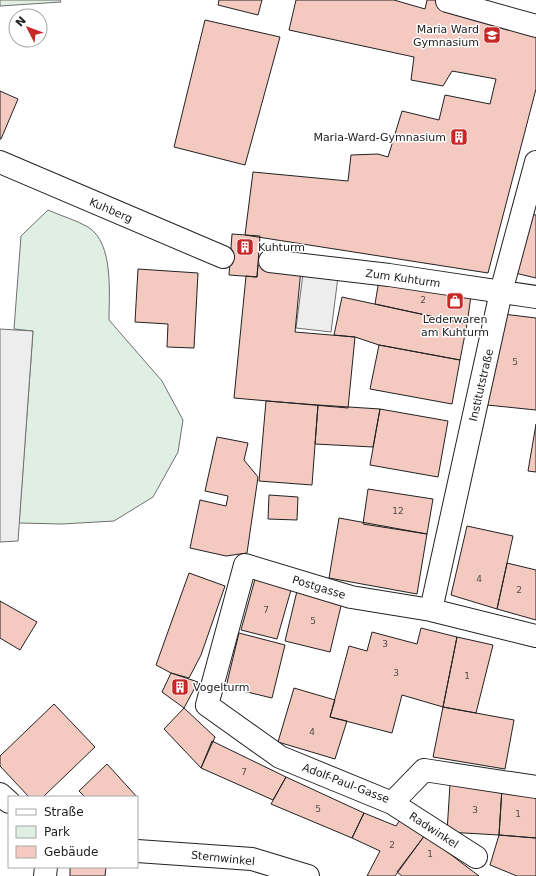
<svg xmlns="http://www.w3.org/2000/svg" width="536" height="876" viewBox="0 0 536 876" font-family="'DejaVu Sans',sans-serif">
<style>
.green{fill:#e0efe3;stroke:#6f6f6f}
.parking{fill:#ededed;stroke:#6f6f6f}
.building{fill:#f3c9c0;stroke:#222}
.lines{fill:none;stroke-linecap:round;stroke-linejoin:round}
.minor-casing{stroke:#222;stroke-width:24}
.minor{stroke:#fff;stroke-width:22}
.labels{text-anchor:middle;stroke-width:3;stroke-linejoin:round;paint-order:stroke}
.number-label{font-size:9px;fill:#564c4a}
.poi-label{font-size:11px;fill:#222;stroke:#fff;text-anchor:end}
.street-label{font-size:11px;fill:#222;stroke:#fff}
</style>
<rect width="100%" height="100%" fill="#fff"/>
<path class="green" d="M 0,0 L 60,0 L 61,2 L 0,6 Z
M 48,210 C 61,216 76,220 88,227 C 114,243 109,294 109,320 L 162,381 L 183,420 L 178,452 L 153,497 L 114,521 L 62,524 L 19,523 L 33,331 L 14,329 L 21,236 Z"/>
<path class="parking" d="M 304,266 L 339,269 L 331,332 L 296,328 Z
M 0,329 L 33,331 L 18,541 L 0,542 Z"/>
<path class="building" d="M 219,0 L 262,0 L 258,15 L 218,5 Z
M 296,0 L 394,0 L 425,9 L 427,0 L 447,0 L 536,34 L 536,89 L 488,273 L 245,235 L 253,172 L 348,181 L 351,155 L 378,154 L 388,157 L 402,111 L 439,120 L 445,95 L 490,104 L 496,79 L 452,71 L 443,86 L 411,80 L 414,57 L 289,30 Z
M 205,20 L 280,37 L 245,165 L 174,147 Z
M 0,91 L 18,99 L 1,139 L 0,139 Z
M 529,214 L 536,215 L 536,278 L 515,273 Z
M 232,234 L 260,236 L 257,277 L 229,275 Z
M 258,265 L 301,269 L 295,332 L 355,337 L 348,408 L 234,398 L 246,276 L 257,277 Z
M 138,269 L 198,273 L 194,348 L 167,347 L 168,324 L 135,322 Z
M 379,280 L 471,296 L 467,324 L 375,304 Z
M 342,297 L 467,324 L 460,360 L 379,345 L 355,337 L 334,335 Z
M 503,314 L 536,318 L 536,410 L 487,405 Z
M 379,345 L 460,360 L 452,404 L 370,389 Z
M 266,401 L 318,405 L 312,485 L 259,481 Z
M 318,405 L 380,409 L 373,447 L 315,444 Z
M 380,409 L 448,421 L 438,477 L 370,465 Z
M 536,424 L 536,472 L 528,471 Z
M 217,437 L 248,443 L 244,460 L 258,477 L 247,553 L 226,556 L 190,548 L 200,500 L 226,506 L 228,496 L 205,491 Z
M 368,489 L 433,499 L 427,534 L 363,524 Z
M 269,495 L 298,497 L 297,520 L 268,519 Z
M 339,518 L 427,534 L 417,594 L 329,578 Z
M 467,526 L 513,536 L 497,609 L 451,595 Z
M 507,563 L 536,570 L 536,620 L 497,609 Z
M 189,573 L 225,586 L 201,655 L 189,678 L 171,673 L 156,665 Z
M 255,579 L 291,590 L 277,639 L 241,630 Z
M 297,591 L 342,602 L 330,652 L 285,641 Z
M 0,601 L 37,622 L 20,650 L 0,638 Z
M 421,628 L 457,637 L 443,707 L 402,695 L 392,733 L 330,717 L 349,646 L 367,651 L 372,632 L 417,644 Z
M 239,633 L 285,645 L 272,698 L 226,687 Z
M 457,637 L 493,645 L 476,713 L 443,707 Z
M 171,673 L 198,682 L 184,708 L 162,692 Z
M 294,688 L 335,700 L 330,717 L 347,721 L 335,759 L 278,742 Z
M 54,704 L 95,747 L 43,797 L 29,797 L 0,766 L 0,756 Z
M 443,707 L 514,720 L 505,769 L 433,757 Z
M 184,708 L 215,737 L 201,768 L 164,729 Z
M 212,741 L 286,777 L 273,800 L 201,768 Z
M 107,764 L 138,798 L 137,799 L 137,797 L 85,797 L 79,791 Z
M 286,777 L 364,813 L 352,838 L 271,804 Z
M 450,784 L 502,788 L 499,835 L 447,832 Z
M 502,788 L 536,793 L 536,838 L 499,835 Z
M 364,813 L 396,826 L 402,817 L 425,835 L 395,876 L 367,876 L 380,851 L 352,838 Z
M 425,835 L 479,876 L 402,876 L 397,872 Z
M 499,835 L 536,838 L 536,876 L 517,876 L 490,865 Z
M 70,867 L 106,867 L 105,876 L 70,876 Z"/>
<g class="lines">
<defs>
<path id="minor" d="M 447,1 L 536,26
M 0,162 L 223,257
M 270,261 L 389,275 L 536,297
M 431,610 L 501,292 L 536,162
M 536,636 L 431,610 L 351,597 L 245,565 L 207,705 L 280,757 L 392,803 L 424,770 L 536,787
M 0,794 L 9,802
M 392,803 L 476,857
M 137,851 L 252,859 L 308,876
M 45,876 L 46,867"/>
</defs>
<use href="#minor" class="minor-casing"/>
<use href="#minor" class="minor"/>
</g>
<defs>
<symbol id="school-square" viewBox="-11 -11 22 22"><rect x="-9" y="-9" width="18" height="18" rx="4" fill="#c62828" stroke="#fff"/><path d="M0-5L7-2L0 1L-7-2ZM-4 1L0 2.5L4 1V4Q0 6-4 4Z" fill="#fff"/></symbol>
<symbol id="building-square" viewBox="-11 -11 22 22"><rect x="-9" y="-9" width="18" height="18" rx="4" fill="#c62828" stroke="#fff"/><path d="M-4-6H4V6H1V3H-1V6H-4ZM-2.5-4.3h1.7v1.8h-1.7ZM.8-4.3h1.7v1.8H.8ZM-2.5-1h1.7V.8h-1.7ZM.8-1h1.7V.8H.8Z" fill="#fff"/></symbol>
<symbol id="shop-square" viewBox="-11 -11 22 22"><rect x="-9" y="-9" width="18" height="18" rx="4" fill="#c62828" stroke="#fff"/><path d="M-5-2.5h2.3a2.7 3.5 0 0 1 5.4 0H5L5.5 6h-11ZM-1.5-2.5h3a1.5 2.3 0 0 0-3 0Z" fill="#fff"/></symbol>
</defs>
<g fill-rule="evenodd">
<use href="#school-square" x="482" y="25" width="20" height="20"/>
<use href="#building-square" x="449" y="127" width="20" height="20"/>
<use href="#building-square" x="235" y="237" width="20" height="20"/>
<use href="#shop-square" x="445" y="291" width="20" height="20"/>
<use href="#building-square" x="170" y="677" width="20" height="20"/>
</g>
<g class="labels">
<g class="number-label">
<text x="423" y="303">2</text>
<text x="515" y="365">5</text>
<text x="398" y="514">12</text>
<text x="479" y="582">4</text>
<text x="519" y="593">2</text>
<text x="266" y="613">7</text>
<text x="313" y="624">5</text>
<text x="385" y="647">3</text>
<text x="396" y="676">3</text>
<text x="467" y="679">1</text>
<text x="312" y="735">4</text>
<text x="244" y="775">7</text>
<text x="318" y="812">5</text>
<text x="475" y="813">3</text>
<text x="518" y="817">1</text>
<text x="392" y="848">2</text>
<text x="430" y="857">1</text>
</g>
<g class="poi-label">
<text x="479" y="33">Maria Ward<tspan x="479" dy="13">Gymnasium</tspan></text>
<text x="446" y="141">Maria-Ward-Gymnasium</text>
<text x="258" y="251" text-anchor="start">Kuhturm</text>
<text x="455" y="323" text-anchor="middle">Lederwaren<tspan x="455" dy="13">am Kuhturm</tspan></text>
<text x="193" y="691" text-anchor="start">Vogelturm</text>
</g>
<g class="street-label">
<text transform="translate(111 210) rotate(23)" y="4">Kuhberg</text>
<text transform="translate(403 278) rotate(8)" y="4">Zum Kuhturm</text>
<text transform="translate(481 385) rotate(-77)" y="4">Institutstraße</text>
<text transform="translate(319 587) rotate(17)" y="4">Postgasse</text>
<text transform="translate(346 783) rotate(21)" y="4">Adolf-Paul-Gasse</text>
<text transform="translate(434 830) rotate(33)" y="4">Radwinkel</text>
<text transform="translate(223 858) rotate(6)" y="4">Sternwinkel</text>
</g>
</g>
<rect x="8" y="796" width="130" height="72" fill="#ffffff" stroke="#a7a7a7"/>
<rect x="16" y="809" width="20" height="6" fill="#ffffff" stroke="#a7a7a7"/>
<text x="44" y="816" font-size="12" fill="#222222">Straße</text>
<rect x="16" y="826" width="20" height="12" fill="#e0efe3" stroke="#a7a7a7"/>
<text x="44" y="836" font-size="12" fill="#222222">Park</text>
<rect x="16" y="846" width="20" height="12" fill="#f3c9c0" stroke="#a7a7a7"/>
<text x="44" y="856" font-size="12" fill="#222222">Gebäude</text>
<g transform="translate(28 28) rotate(312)"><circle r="19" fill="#ffffff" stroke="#a7a7a7"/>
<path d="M0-3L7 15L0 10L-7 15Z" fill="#c62828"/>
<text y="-6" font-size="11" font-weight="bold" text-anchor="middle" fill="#222222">N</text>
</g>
</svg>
